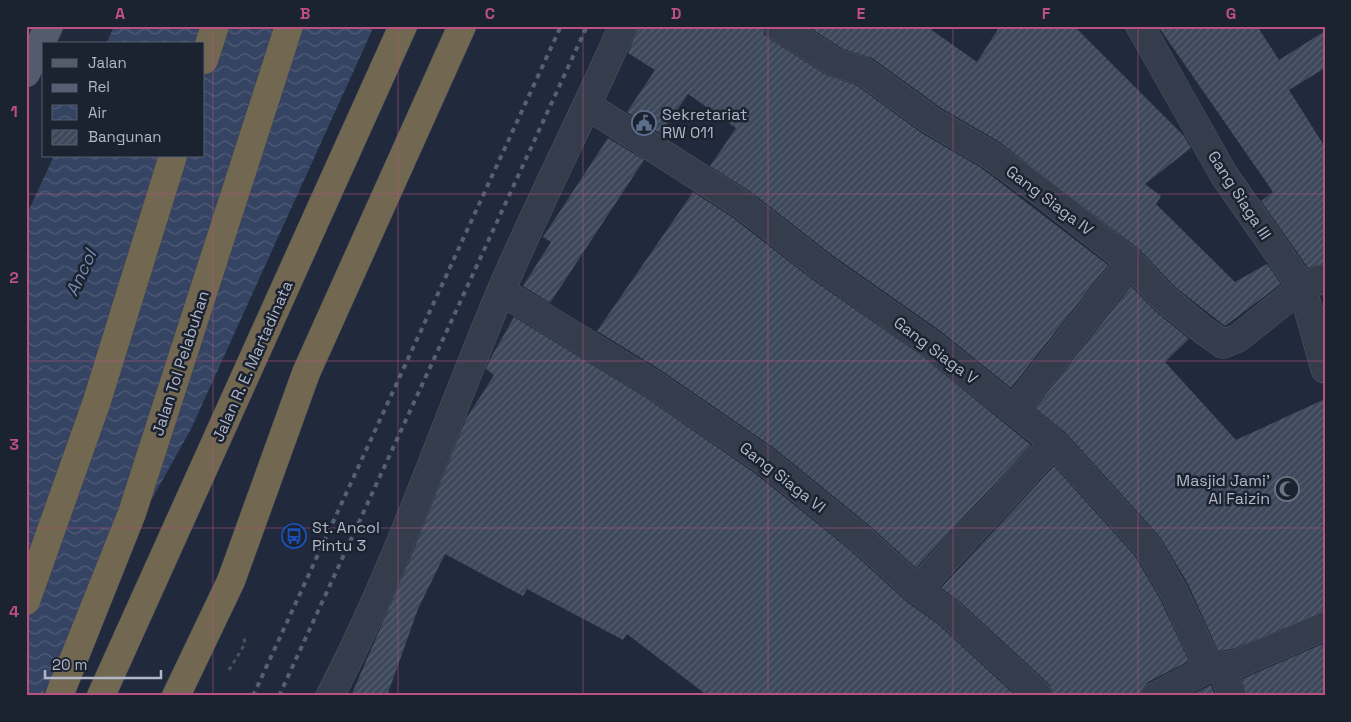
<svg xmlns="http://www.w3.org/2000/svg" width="1351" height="722" viewBox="0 0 1351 722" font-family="'Space Grotesk',sans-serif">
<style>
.water{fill:url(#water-waves)}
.building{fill:url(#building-hatch)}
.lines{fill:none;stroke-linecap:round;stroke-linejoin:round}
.minor-casing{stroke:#515767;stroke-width:29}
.major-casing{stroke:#3f4655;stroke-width:29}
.highway-casing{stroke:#3e4454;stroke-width:29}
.path{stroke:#41555a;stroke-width:3;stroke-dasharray:4 4;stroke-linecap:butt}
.minor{stroke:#353d4c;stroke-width:28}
.major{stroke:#535b6c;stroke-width:28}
.highway{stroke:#726852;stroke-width:28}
.rail{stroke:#576073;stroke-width:4;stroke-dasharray:5 5;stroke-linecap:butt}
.grid{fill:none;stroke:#bc5081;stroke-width:1;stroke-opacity:0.55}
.labels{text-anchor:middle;stroke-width:5;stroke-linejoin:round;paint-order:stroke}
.poi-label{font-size:16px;fill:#b1b7c8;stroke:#1b2230;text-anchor:start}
.street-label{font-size:16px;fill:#b1b7c8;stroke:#1b2230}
.water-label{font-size:18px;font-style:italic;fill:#778bb1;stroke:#1b2230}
.neatline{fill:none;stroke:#bc5081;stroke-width:2}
.grid-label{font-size:16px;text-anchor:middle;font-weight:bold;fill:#bc5081}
</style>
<defs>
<pattern id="water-waves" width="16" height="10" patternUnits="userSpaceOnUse" patternTransform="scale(1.25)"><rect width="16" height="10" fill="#354463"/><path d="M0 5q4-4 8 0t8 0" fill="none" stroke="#505d78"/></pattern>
<pattern id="building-hatch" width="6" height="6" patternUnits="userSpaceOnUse" patternTransform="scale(1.25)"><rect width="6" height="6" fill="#3d485b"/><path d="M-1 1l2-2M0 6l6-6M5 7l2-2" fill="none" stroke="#576071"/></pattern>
</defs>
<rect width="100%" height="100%" fill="#212a3c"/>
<path class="water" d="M 114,26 L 374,26 L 191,429 L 42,696 L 26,696 L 26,216 L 54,156 L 204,156 L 204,44 L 106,44 Z"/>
<path class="building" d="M 639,26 L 763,26 L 764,34 L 770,39 L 828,76 L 856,85 L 923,134 L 980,167 L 1108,265 L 1011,388 L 939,330 L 832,255 L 751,192 L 710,166 L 736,128 L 688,94 L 661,134 L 627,112 L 655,70 L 628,53 Z
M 807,26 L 926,26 L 977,62 L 1000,26 L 1074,26 L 1184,136 L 1191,148 L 1145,184 L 1161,196 L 1156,204 L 1235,282 L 1267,264 L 1281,284 L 1225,326 L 1175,287 L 1140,250 L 998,141 L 941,108 L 872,58 L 843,49 Z
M 1158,26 L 1257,26 L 1279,60 L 1325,31 L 1325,68 L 1289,90 L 1325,147 L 1325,263 L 1308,268 L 1261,201 L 1273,192 Z
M 608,138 L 644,160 L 550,303 L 523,286 L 551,242 L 543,237 Z
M 693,192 L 732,217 L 813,280 L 921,355 L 1031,445 L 916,568 L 870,526 L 774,448 L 659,369 L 597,331 Z
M 1131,286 L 1154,310 L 1189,339 L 1165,362 L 1236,440 L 1325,399 L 1325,611 L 1233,649 L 1218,651 L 1188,584 L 1160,537 L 1065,432 L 1035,408 Z
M 514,317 L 642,395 L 756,474 L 850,550 L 907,602 L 938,624 L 1016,696 L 708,696 L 627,634 L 623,640 L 527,589 L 523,596 L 445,554 L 418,609 L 387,696 L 351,696 L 413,552 L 466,419 L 494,375 L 486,369 L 489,361 Z
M 1054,466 L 1135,556 L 1160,599 L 1189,661 L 1148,682 L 1143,688 L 1140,696 L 1054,696 L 1050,685 L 959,601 L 941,588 Z
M 1325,643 L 1325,696 L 1247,696 L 1242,679 Z
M 1211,685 L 1215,696 L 1190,696 Z"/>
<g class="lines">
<defs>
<path id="minor" d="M 778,26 L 836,63 L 863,71 L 932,121 L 989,154 L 1045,195 L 1130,262 L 1164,298 L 1203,330 L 1223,344 L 1238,338 L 1302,287 L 1325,278
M 1140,26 L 1224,175 L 1302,287 L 1325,369
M 588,106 L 741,204 L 823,268 L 930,343 L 1054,443 L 1148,547 L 1174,592 L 1209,668
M 501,291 L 650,382 L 765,461 L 860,538 L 917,590 L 948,612 L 1039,696
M 1014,410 L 1130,262
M 917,590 L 1054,443
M 1221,666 L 1232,696
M 330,696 C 398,566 444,426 501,291 C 539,202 584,115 623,26
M 1156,696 L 1209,668 L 1237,664 L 1325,626"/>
<path id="major" d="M 26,73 L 49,26"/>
<path id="highway" d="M 204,60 L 215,26
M 26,601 L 96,404 L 173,156
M 59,696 L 132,513 L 289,26
M 101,696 L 403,26
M 176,696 L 231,581 L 306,373 L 462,26"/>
</defs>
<use href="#minor" class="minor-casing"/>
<use href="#major" class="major-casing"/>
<use href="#highway" class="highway-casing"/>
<path class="path" d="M 229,670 L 245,644 L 244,638"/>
<use href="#minor" class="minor"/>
<use href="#major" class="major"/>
<use href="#highway" class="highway"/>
<path class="rail" d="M 253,696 L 561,26
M 279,696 L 587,26"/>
</g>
<path class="grid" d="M 213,26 L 213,696M 398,26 L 398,696M 583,26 L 583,696M 768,26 L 768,696M 953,26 L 953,696M 1138,26 L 1138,696M 26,194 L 1325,194M 26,361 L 1325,361M 26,528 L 1325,528"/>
<defs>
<symbol id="civic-ring" viewBox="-11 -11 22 22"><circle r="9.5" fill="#1b2230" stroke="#5c6f8a" stroke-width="1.5"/><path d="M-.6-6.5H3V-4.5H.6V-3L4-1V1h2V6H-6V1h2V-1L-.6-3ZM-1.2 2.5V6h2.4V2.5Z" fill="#5c6f8a"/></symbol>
<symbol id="mosque-ring" viewBox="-11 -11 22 22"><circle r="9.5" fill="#1b2230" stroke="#6b7280" stroke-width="1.5"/><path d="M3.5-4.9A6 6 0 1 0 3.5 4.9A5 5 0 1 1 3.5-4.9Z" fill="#6b7280"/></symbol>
<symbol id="bus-ring" viewBox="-11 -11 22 22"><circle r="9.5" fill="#1b2230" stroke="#1a4fb4" stroke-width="1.5"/><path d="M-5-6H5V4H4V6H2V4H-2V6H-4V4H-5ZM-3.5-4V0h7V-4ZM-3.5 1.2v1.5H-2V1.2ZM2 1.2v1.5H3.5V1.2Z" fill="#1a4fb4"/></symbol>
</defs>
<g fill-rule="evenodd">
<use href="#civic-ring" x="630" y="109" width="28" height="28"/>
<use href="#mosque-ring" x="1273" y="475" width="28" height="28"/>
<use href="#bus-ring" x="280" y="522" width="28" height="28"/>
</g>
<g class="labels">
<g class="poi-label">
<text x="662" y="120">Sekretariat<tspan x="662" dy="18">RW 011</tspan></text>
<text x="1270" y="486" text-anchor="end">Masjid Jami'<tspan x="1270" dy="18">Al Faizin</tspan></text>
<text x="312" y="533">St. Ancol<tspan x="312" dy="18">Pintu 3</tspan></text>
</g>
<g class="street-label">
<text transform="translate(1240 195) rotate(57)" y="6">Gang Siaga III</text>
<text transform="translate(1050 200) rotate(37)" y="6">Gang Siaga IV</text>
<text transform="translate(936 350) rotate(37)" y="6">Gang Siaga V</text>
<text transform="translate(252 361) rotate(-66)" y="6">Jalan R. E. Martadinata</text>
<text transform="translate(180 363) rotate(-72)" y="6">Jalan Tol Pelabuhan</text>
<text transform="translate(783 477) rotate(38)" y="6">Gang Siaga VI</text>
</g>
<g class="water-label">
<text transform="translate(81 273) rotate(-65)" y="6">Ancol</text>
</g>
</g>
<rect width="1351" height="722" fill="none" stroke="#1b2230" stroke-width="55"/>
<rect x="42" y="42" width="162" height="115" fill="#1b2230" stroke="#575e6d"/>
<rect x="52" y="59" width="25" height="8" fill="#535b6c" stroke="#575e6d"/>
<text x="88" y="68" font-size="15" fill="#b1b7c8">Jalan</text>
<rect x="52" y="84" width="25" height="8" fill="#576073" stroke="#575e6d"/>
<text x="88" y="92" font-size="15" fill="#b1b7c8">Rel</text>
<rect x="52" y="105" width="25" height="15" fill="url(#water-waves)" stroke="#575e6d"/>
<text x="88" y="118" font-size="15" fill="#b1b7c8">Air</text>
<rect x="52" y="130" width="25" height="15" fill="url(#building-hatch)" stroke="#575e6d"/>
<text x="88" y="142" font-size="15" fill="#b1b7c8">Bangunan</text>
<path d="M45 670v8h116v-8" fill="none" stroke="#b1b7c8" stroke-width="2.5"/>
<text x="52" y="670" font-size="15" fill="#b1b7c8" stroke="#1b2230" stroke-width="4" paint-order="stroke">20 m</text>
<rect x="28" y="28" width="1296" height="666" class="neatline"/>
<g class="grid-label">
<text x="120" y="19">A</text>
<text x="305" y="19">B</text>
<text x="490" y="19">C</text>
<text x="676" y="19">D</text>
<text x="861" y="19">E</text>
<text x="1046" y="19">F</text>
<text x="1231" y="19">G</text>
<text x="14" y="117">1</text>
<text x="14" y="283">2</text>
<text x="14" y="450">3</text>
<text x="14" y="617">4</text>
</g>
</svg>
